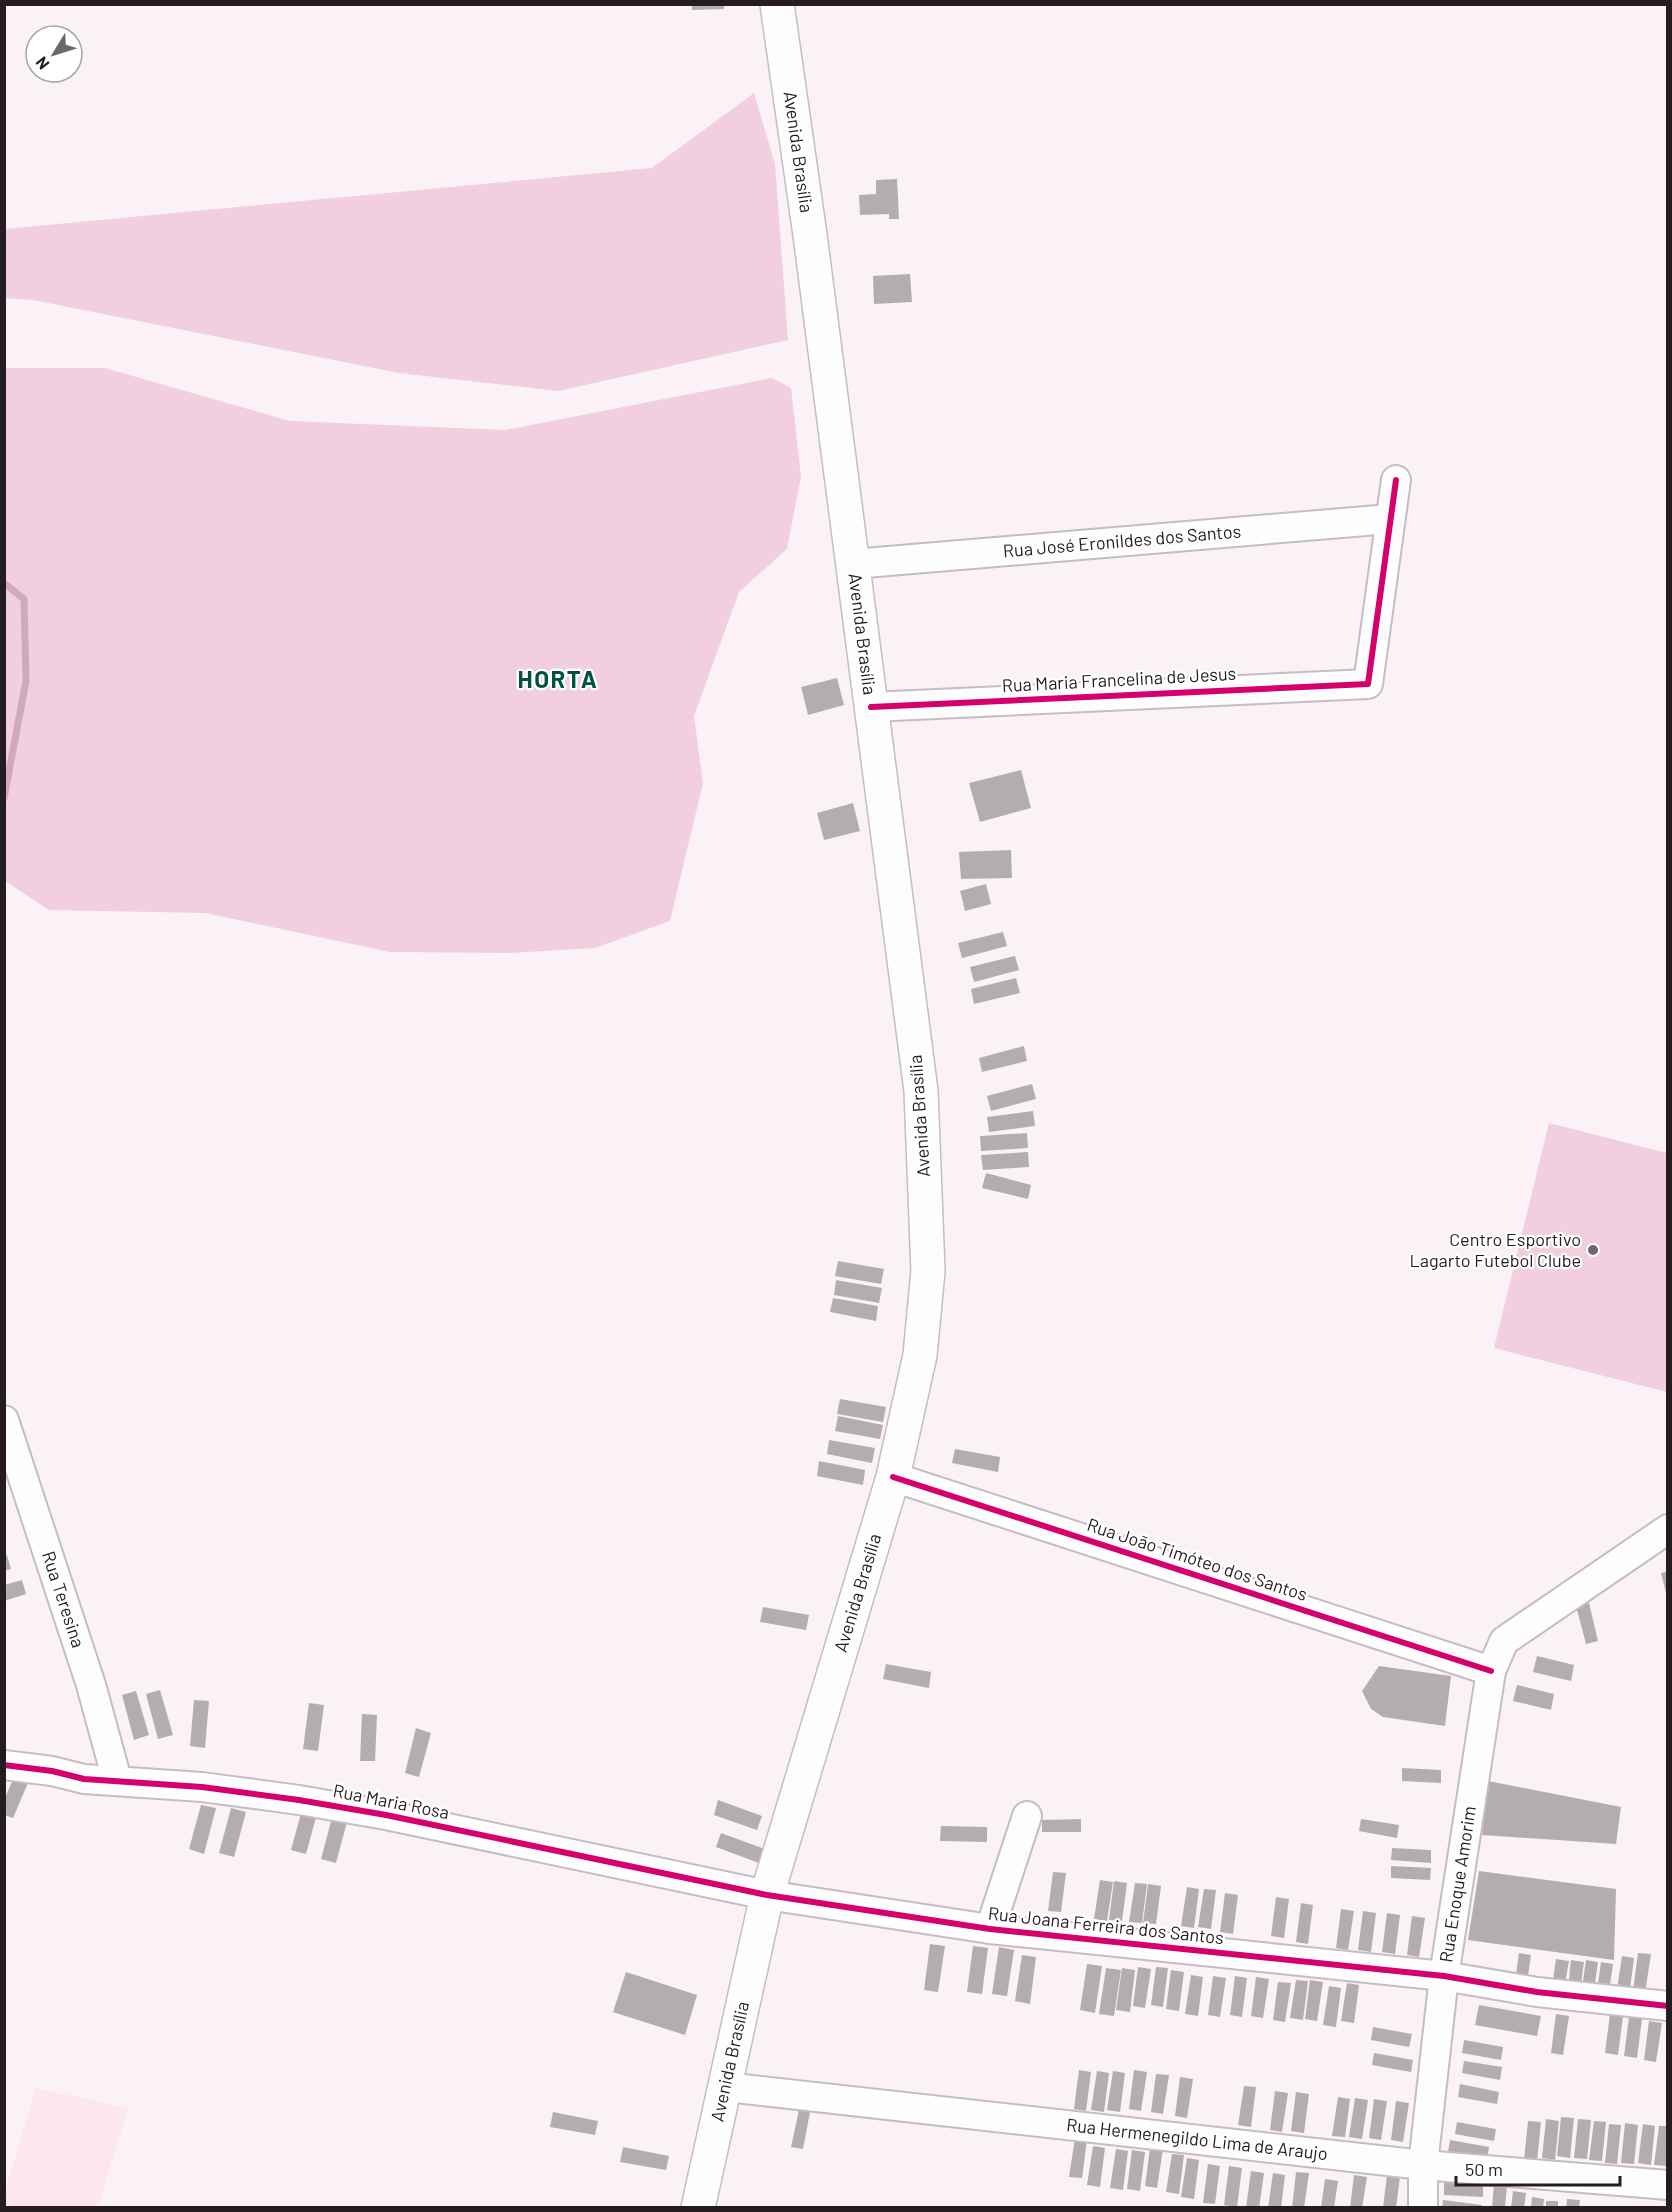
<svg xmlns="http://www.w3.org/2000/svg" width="1672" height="2212" viewBox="0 0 1672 2212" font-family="Barlow,sans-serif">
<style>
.built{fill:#fce6f0}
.green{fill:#f1cfdf}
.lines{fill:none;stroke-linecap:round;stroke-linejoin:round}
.stream{stroke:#d1a9bd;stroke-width:7}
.building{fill:#b4adb0}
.minor-casing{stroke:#c5bdc1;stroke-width:32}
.major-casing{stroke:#c5bdc1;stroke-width:36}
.minor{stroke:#fefdfe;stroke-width:28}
.major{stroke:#fefdfe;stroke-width:33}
.cycleway-casing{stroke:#fff;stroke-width:10}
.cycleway{stroke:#d6006c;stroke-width:6}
.poi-dot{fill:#6f676b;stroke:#fff;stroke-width:2}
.labels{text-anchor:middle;stroke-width:4.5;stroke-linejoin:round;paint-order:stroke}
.street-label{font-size:18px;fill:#241c20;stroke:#fff}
.poi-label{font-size:18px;fill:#241c20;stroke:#fff;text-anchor:end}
.district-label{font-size:24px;font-weight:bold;letter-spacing:1.5px;fill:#00533e;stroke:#fff}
</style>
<rect width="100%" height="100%" fill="#faf2f6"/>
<path class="built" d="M 36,2088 L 128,2108 L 98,2207 L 5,2207 L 5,2192 Z"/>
<path class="green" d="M 754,93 L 775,164 L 788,340 L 558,391 L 399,373 L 33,300 L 5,298 L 5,229 L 652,168 Z
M 5,368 L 105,368 L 290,421 L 505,430 L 772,378 L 791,388 L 801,476 L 787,549 L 739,592 L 694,716 L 703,783 L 670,921 L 595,948 L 510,953 L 390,952 L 205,913 L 49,910 L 5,881 Z
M 1549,1123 L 1667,1153 L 1667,1392 L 1494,1348 Z"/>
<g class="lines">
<path class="stream" d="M 4,583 L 24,599 L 26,681 L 4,798"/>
</g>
<path class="building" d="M 692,4 L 724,4 L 724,9 L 692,10 Z
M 897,179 L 899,219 L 889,219 L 889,214 L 860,215 L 859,195 L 876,194 L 876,180 Z
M 910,274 L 912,302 L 874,304 L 873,276 Z
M 837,678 L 844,705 L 808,715 L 801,687 Z
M 1021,770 L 1031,808 L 980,822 L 969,783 Z
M 853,803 L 860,831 L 824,840 L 817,813 Z
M 1011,850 L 1012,878 L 961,879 L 959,852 Z
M 986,884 L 991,904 L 965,911 L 960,891 Z
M 1003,932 L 1007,946 L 962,958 L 958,943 Z
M 1015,956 L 1019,970 L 974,982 L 970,967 Z
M 1016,978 L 1020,993 L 974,1004 L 971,989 Z
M 1024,1046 L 1027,1061 L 982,1072 L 979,1058 Z
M 1032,1084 L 1036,1099 L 991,1111 L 987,1096 Z
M 1033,1111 L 1035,1126 L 989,1132 L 987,1117 Z
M 1027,1133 L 1028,1148 L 981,1151 L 980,1136 Z
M 1028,1152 L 1029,1167 L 983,1170 L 981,1155 Z
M 986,1173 L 1031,1185 L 1028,1199 L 982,1188 Z
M 838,1261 L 884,1269 L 881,1284 L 835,1276 Z
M 836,1280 L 882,1288 L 879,1303 L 834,1295 Z
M 833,1298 L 878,1306 L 876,1321 L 830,1312 Z
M 840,1399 L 886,1407 L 883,1422 L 837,1414 Z
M 838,1416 L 883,1425 L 880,1439 L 835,1431 Z
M 829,1440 L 875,1448 L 872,1463 L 827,1454 Z
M 955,1449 L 1000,1457 L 998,1472 L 952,1463 Z
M 819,1461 L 865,1470 L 863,1485 L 817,1476 Z
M 4,1555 L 7,1555 L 11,1569 L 4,1571 Z
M 1668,1571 L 1668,1597 L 1667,1597 L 1661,1573 Z
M 22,1580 L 26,1594 L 4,1601 L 4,1585 Z
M 1589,1603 L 1598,1641 L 1586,1644 L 1576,1606 Z
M 763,1607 L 809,1615 L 806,1630 L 760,1622 Z
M 1537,1656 L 1574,1665 L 1571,1681 L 1533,1672 Z
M 886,1664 L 931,1672 L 929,1688 L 883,1679 Z
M 1379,1666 L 1451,1676 L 1445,1726 L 1383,1717 L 1371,1709 L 1362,1691 Z
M 1517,1685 L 1554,1694 L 1551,1710 L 1513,1701 Z
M 160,1690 L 173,1735 L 158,1739 L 146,1694 Z
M 136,1691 L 149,1735 L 134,1740 L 122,1695 Z
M 194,1700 L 209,1701 L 205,1748 L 190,1746 Z
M 309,1703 L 324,1705 L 318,1751 L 303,1749 Z
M 362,1714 L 377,1715 L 375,1761 L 360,1761 Z
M 416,1728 L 431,1733 L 419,1777 L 405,1773 Z
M 1402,1768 L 1441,1770 L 1441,1783 L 1402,1781 Z
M 17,1770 L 31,1776 L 13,1818 L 4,1815 L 4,1800 Z
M 1488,1781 L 1621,1807 L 1616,1844 L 1482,1835 Z
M 718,1800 L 762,1816 L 757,1830 L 714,1815 Z
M 201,1805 L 216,1808 L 204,1854 L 189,1849 Z
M 303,1806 L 318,1810 L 306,1854 L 291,1850 Z
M 231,1808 L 246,1812 L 234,1857 L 219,1853 Z
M 333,1814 L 348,1818 L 336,1863 L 321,1859 Z
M 1081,1819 L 1081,1832 L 1042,1832 L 1042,1820 Z
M 1361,1819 L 1399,1825 L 1397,1838 L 1359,1831 Z
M 941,1826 L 987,1827 L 987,1842 L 940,1841 Z
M 721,1833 L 765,1849 L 759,1863 L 716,1847 Z
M 1392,1848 L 1431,1850 L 1431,1863 L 1391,1860 Z
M 1391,1866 L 1431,1868 L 1430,1880 L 1391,1878 Z
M 1479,1871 L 1616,1889 L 1614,1960 L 1468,1940 Z
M 1053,1872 L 1066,1873 L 1061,1912 L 1048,1911 Z
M 1100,1880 L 1113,1882 L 1107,1921 L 1094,1919 Z
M 1114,1881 L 1127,1883 L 1122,1921 L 1109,1920 Z
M 1135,1883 L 1147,1884 L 1142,1923 L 1129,1922 Z
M 1148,1884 L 1161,1886 L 1156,1924 L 1143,1923 Z
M 1187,1887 L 1199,1889 L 1194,1928 L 1181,1926 Z
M 1204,1889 L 1216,1890 L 1211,1929 L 1198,1927 Z
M 1225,1893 L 1238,1895 L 1233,1934 L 1220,1932 Z
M 1276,1897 L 1289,1899 L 1284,1938 L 1271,1936 Z
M 1301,1903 L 1313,1905 L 1308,1944 L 1296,1942 Z
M 1341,1909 L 1354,1911 L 1348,1950 L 1336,1948 Z
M 1363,1911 L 1376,1913 L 1371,1952 L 1358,1950 Z
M 1387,1913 L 1400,1915 L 1395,1954 L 1382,1952 Z
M 1412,1916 L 1425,1918 L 1419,1957 L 1407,1955 Z
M 930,1944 L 945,1946 L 938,1992 L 924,1990 Z
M 973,1946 L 988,1948 L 982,1994 L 967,1992 Z
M 999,1947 L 1014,1950 L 1007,1996 L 992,1994 Z
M 1519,1953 L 1531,1955 L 1527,1983 L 1515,1981 Z
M 1638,1953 L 1651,1954 L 1645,1993 L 1633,1991 Z
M 1022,1955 L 1036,1957 L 1030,2004 L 1015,2001 Z
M 1622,1956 L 1634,1958 L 1629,1997 L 1616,1996 Z
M 1556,1959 L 1569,1961 L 1564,1989 L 1552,1987 Z
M 1571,1960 L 1584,1962 L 1580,1991 L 1568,1989 Z
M 1586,1960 L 1598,1962 L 1594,1990 L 1582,1988 Z
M 1601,1962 L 1613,1964 L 1609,1992 L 1597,1991 Z
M 1087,1964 L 1102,1966 L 1095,2013 L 1080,2010 Z
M 1138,1967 L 1151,1969 L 1145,2008 L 1133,2006 Z
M 1156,1967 L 1168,1968 L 1163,2007 L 1151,2005 Z
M 1106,1968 L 1121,1970 L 1114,2016 L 1099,2014 Z
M 1122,1968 L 1135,1970 L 1130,2012 L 1116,2010 Z
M 1171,1970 L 1184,1972 L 1179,2011 L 1166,2009 Z
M 626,1972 L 697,1995 L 685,2035 L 613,2012 Z
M 1191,1975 L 1203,1977 L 1198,2016 L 1185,2014 Z
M 1213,1976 L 1226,1978 L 1220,2017 L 1208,2015 Z
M 1235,1976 L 1247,1978 L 1242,2017 L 1230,2015 Z
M 1256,1977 L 1269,1979 L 1263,2018 L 1251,2016 Z
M 1296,1980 L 1308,1981 L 1303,2020 L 1290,2018 Z
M 1310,1980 L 1323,1982 L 1317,2021 L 1305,2019 Z
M 1278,1982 L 1291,1983 L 1285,2022 L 1273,2020 Z
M 1347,1983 L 1359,1985 L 1354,2023 L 1341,2021 Z
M 1329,1986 L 1341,1988 L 1336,2027 L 1323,2025 Z
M 1479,2005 L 1541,2016 L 1537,2036 L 1475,2025 Z
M 1556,2014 L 1569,2016 L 1563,2055 L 1551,2053 Z
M 1610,2014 L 1623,2016 L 1618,2055 L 1605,2053 Z
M 1629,2017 L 1642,2019 L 1637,2058 L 1624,2056 Z
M 1649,2021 L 1662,2023 L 1656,2062 L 1644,2060 Z
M 1373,2027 L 1412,2034 L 1409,2047 L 1371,2040 Z
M 1464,2040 L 1503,2047 L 1501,2060 L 1462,2053 Z
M 1374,2053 L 1413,2060 L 1411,2072 L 1372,2065 Z
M 1464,2061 L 1502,2067 L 1500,2080 L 1462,2073 Z
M 1079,2070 L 1091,2072 L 1086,2111 L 1074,2109 Z
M 1134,2070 L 1147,2072 L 1141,2111 L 1129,2109 Z
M 1097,2071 L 1109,2073 L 1104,2112 L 1091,2110 Z
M 1113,2071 L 1125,2073 L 1120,2112 L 1107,2110 Z
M 1156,2074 L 1169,2075 L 1163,2114 L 1151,2112 Z
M 1180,2077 L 1193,2079 L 1187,2118 L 1175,2116 Z
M 1460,2084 L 1499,2092 L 1497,2104 L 1458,2097 Z
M 1244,2086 L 1256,2087 L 1251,2127 L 1238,2125 Z
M 1275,2091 L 1288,2093 L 1282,2132 L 1270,2130 Z
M 1296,2092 L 1309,2094 L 1304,2133 L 1291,2131 Z
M 1338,2097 L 1350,2099 L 1345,2137 L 1332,2136 Z
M 1355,2098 L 1368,2100 L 1362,2139 L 1349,2137 Z
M 1374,2099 L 1387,2101 L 1381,2140 L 1369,2138 Z
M 1396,2101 L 1409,2103 L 1403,2142 L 1391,2140 Z
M 799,2110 L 810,2112 L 803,2149 L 791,2147 Z
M 553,2112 L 598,2121 L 595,2135 L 550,2127 Z
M 1561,2117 L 1574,2118 L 1570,2158 L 1557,2156 Z
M 1546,2119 L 1559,2121 L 1555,2160 L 1542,2158 Z
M 1578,2119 L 1591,2120 L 1587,2159 L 1574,2158 Z
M 1528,2121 L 1541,2122 L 1537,2161 L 1524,2160 Z
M 1594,2121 L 1606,2122 L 1602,2161 L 1589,2160 Z
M 1457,2122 L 1496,2129 L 1494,2141 L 1455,2134 Z
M 1625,2123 L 1638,2125 L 1634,2164 L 1621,2163 Z
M 1609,2124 L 1621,2125 L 1617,2164 L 1605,2163 Z
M 1643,2124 L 1655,2126 L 1651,2165 L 1638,2163 Z
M 1659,2126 L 1668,2126 L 1667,2166 L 1654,2165 Z
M 1075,2138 L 1087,2140 L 1082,2178 L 1069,2177 Z
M 1450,2140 L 1489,2147 L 1487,2159 L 1448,2152 Z
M 1093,2146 L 1105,2148 L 1100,2187 L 1087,2185 Z
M 623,2147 L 669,2156 L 666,2170 L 620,2162 Z
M 1150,2148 L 1163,2149 L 1157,2188 L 1145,2186 Z
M 1116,2149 L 1128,2151 L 1123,2190 L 1110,2188 Z
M 1132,2150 L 1145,2152 L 1140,2191 L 1127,2189 Z
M 1172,2154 L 1184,2155 L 1179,2194 L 1166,2192 Z
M 1187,2158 L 1199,2160 L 1194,2199 L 1181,2197 Z
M 1208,2164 L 1220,2166 L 1215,2204 L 1203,2203 Z
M 1229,2166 L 1242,2168 L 1237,2207 L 1224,2205 Z
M 1251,2171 L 1264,2173 L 1259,2208 L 1246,2208 Z
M 1296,2172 L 1309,2173 L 1304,2208 L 1292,2208 Z
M 1273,2173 L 1285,2175 L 1281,2208 L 1268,2208 Z
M 1354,2175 L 1367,2177 L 1362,2208 L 1350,2208 Z
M 1387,2175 L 1400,2177 L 1396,2208 L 1383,2208 Z
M 1325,2179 L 1338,2181 L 1334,2208 L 1321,2208 Z
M 1444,2182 L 1483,2184 L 1483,2197 L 1444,2195 Z
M 1494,2184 L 1507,2185 L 1505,2208 L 1492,2208 Z
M 1513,2191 L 1526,2193 L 1524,2208 L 1511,2208 Z
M 1532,2197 L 1544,2199 L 1543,2208 L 1531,2208 Z
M 1567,2199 L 1580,2200 L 1579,2208 L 1566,2208 Z
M 1443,2200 L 1482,2205 L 1481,2208 L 1442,2208 Z
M 1546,2201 L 1558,2201 L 1558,2208 L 1546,2208 Z"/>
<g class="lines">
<defs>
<g id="minor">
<path id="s1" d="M 853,564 L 1390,519"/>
<path d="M 871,707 L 1368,684 L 1396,480"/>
<path id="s2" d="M 4,1420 L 91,1685 L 117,1780"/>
<path d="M 893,1477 L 1491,1671"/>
<path d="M 4,1765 L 52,1771 L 84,1779 L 202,1787 L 299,1800 L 386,1815 L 767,1895 L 990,1929 L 1444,1976 L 1537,1992 L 1668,2006"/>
<path d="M 990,1929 L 1027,1816"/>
<path id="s3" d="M 726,2087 L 1423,2165 L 1668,2185"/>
<path id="s4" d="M 1423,2208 L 1423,2165 L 1444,1976 L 1491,1671 L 1504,1641 L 1668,1529"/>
</g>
<g id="major">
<path id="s5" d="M 698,2208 L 767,1895 L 893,1477 L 920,1355 L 928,1271 L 921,1091 L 810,235 L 777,4"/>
</g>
</defs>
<use href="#minor" class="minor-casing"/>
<use href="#major" class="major-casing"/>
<use href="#minor" class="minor"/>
<use href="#major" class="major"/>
<defs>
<path id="cycleway" d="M 871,707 L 1368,684 L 1396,480
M 893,1477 L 1491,1671
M 4,1765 L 52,1771 L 84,1779 L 202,1787 L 299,1800 L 386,1815 L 767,1895 L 990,1929 L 1444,1976 L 1537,1992 L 1668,2006"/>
</defs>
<use href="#cycleway" class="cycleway-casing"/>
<use href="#cycleway" class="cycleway"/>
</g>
<circle class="poi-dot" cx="1593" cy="1250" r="6"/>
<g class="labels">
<g class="street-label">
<text transform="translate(798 152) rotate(82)" y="6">Avenida Brasília</text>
<text dy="6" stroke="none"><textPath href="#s1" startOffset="270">Rua José Eronildes dos Santos</textPath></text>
<text transform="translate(862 634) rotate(83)" y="6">Avenida Brasília</text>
<text transform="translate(1119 680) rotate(-3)" y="6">Rua Maria Francelina de Jesus</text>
<text transform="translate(920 1116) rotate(-94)" y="6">Avenida Brasília</text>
<text transform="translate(1197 1560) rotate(18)" y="6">Rua João Timóteo dos Santos</text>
<text dy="6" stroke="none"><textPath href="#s5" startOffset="636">Avenida Brasília</textPath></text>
<text dy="6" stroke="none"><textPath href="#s2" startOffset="189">Rua Teresina</textPath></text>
<text transform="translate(391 1802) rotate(11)" y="6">Rua Maria Rosa</text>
<text dy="6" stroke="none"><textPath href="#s4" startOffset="326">Rua Enoque Amorim</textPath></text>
<text transform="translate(1106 1926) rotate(6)" y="6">Rua Joana Ferreira dos Santos</text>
<text dy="6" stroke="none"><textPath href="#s5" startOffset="150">Avenida Brasília</textPath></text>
<text dy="6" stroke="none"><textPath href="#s3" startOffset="474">Rua Hermenegildo Lima de Araujo</textPath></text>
</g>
<g class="poi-label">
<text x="1581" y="1246">Centro Esportivo<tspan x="1581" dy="21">Lagarto Futebol Clube</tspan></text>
</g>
<g class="district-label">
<text x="558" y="688">HORTA</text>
</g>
</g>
<rect width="1672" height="2212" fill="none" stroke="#241c20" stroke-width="12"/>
<g transform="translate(54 54) rotate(232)"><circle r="28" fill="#ffffff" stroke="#a7a4a6" stroke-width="1.5"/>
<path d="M0-4.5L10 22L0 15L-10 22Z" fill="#6f676b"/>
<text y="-9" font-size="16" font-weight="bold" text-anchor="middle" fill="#241c20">N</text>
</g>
<path d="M1456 2176v9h164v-9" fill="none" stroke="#241c20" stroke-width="3"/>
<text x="1465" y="2176" font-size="18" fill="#241c20" stroke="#ffffff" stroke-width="4.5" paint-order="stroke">50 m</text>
</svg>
